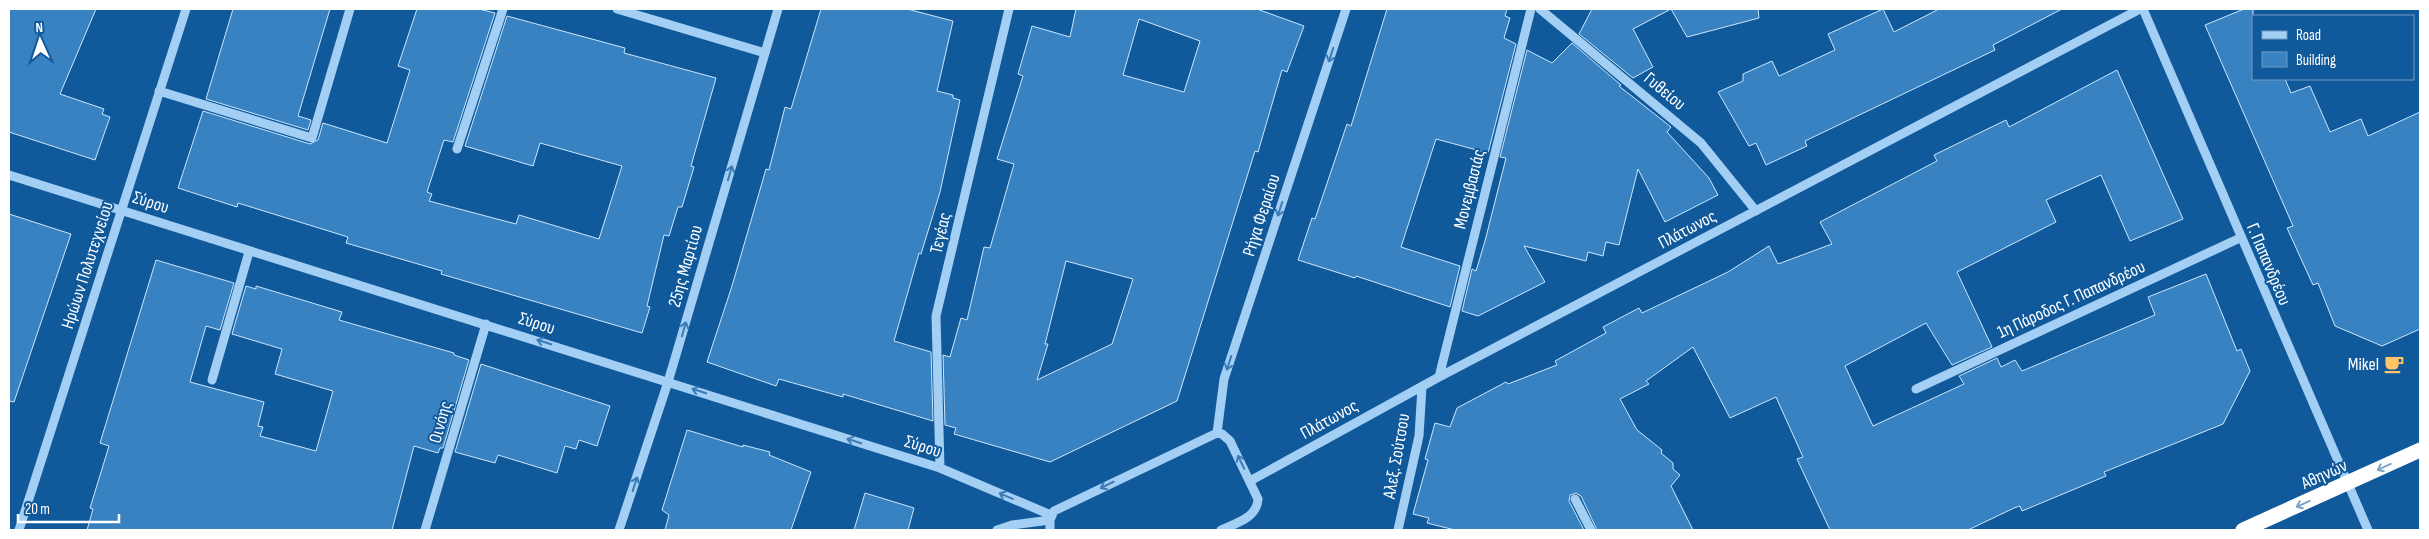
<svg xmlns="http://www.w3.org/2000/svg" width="2429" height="539" viewBox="0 0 2429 539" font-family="'Sofia Sans Condensed',sans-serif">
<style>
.building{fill:#3882c2;stroke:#cbe7fe;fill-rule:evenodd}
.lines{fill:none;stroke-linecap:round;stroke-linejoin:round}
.minor{stroke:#a3cff5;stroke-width:9}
.highway{stroke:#fff;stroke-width:15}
.oneway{stroke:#3c7cb6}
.oneway2{stroke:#7ca4c8}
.labels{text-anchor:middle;stroke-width:4;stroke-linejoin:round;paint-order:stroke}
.street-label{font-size:18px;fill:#fff;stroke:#10599b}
.poi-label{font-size:18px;fill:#fff;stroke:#10599b;text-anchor:end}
</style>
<rect width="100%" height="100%" fill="#10599b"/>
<path class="building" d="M 9,9 L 96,9 L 60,94 L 104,109 L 102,114 L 110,117 L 95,160 L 9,132 Z
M 233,9 L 330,9 L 298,116 L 311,120 L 308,130 L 206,99 Z
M 417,9 L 479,9 L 495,13 L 453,142 L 444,140 L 427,192 L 432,194 L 429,201 L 516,224 L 519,215 L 599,239 L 622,166 L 540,143 L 533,166 L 465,146 L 507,16 L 625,48 L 624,53 L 716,78 L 691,166 L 694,167 L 682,207 L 678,207 L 669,236 L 664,235 L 647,306 L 650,307 L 642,333 L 441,274 L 442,271 L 346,243 L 348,237 L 238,203 L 237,207 L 178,188 L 203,111 L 310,144 L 318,140 L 323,123 L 387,143 L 410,70 L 398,66 Z
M 821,9 L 907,9 L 953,21 L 937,91 L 953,95 L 953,98 L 960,100 L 940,192 L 921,254 L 919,253 L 894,341 L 931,352 L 933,421 L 843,394 L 843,397 L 779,379 L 776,386 L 707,362 L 732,286 L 766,169 L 769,170 L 785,107 L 791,109 Z
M 1076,9 L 1257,9 L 1304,26 L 1287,72 L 1282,70 L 1258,152 L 1255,151 L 1177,401 L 1050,462 L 954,434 L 956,428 L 945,425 L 943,355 L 950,357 L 961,318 L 967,320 L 984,247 L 990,248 L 1014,164 L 997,159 L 1023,76 L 1018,74 L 1032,26 L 1070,37 ZM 1139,19 L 1200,41 L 1184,92 L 1123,75 ZM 1066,261 L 1133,279 L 1112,344 L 1037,380 L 1048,344 L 1045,344 Z
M 1387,9 L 1507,9 L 1505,16 L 1510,18 L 1504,38 L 1516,44 L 1488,153 L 1436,139 L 1401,247 L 1460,266 L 1450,307 L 1356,276 L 1355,278 L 1298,260 L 1312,218 L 1315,219 L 1347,124 L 1351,126 Z
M 1592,9 L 1758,9 L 1759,18 L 1687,37 L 1671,9 L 1633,29 L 1653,67 L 1633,78 L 1579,34 Z
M 1883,9 L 1894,32 L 1939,9 L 2062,9 L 1993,45 L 1995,50 L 1805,141 L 1807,146 L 1766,165 L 1756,143 L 1749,146 L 1718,92 L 1743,81 L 1743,74 L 1772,61 L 1779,76 L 1835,50 L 1828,34 Z
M 2244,9 L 2253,9 L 2253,79 L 2285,79 L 2291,93 L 2310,86 L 2330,132 L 2361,119 L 2368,136 L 2420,112 L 2420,329 L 2382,346 L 2335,326 L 2318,283 L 2313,285 L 2287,228 L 2293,226 L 2205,25 Z
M 1572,43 L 1621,85 L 1619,86 L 1671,127 L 1667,132 L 1709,178 L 1718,195 L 1665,222 L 1638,169 L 1619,245 L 1606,242 L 1603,256 L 1588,252 L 1586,261 L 1524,246 L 1545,282 L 1478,316 L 1462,311 L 1472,269 L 1476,271 L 1485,241 L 1506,158 L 1500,157 L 1527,50 L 1552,63 Z
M 2117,70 L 2183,219 L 2130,241 L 2101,175 L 2046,200 L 2056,222 L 1957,272 L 1992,347 L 1952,365 L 1926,323 L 1845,366 L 1873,426 L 1964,384 L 1959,376 L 1997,358 L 2001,367 L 2015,360 L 2022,371 L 2155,315 L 2148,297 L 2206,274 L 2237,351 L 2241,349 L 2250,371 L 2223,424 L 2104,472 L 2106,476 L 2022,511 L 2020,506 L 2014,508 L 1968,530 L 1830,530 L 1797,459 L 1803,457 L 1776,397 L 1730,418 L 1693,347 L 1646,381 L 1649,384 L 1620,399 L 1637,430 L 1662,450 L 1661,453 L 1673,463 L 1673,469 L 1680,475 L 1671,486 L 1693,530 L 1597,530 L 1581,496 L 1576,493 L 1570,495 L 1569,501 L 1584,530 L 1455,530 L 1427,523 L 1429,518 L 1413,514 L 1428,460 L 1425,459 L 1435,423 L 1450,427 L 1457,408 L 1506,382 L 1508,384 L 1557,365 L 1555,361 L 1606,333 L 1603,327 L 1639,308 L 1642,313 L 1728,272 L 1769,246 L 1778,264 L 1832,244 L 1820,222 L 1937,161 L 1934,155 L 2006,120 L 2009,127 Z
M 9,214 L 71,234 L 14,402 L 9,401 Z
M 156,260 L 234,283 L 220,330 L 206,326 L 190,382 L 264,402 L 258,426 L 263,427 L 260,436 L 316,451 L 333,391 L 275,374 L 282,349 L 232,334 L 246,286 L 256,289 L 256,286 L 342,312 L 339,320 L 454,353 L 454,355 L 469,360 L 443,448 L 440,448 L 438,453 L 414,446 L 392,530 L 87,530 L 93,509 L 90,508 L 109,446 L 100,443 Z
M 481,364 L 610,406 L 597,446 L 579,440 L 576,449 L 565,446 L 557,473 L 498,455 L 495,463 L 455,452 Z
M 687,430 L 743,447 L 743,445 L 770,452 L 769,455 L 811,472 L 791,530 L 665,530 L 669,515 L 662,510 Z
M 865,493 L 914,508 L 908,530 L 854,530 Z"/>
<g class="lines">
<path class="minor" d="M 617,9 L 765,53
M 1540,9 L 1701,143 L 1756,211
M 2143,9 L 2368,530
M 159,91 L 312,138 L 350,9
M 457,149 L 503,9
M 9,175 L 940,468 L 1051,515
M 1439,377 L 1531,9
M 212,380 L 249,252
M 1916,389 L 2240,238
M 1217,433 L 1224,379 L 1346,9
M 940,468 L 936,316 L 1009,9
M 1250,481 L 1439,377 L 2140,9
M 1575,499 L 1591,530
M 19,530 L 186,9
M 425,530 L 486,324
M 619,530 L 668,382 L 778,9
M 997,530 L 1012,525 L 1050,520
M 1050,530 L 1050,520 L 1054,511 L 1217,433 L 1222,434 L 1230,441 L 1258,499 C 1257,518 1236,523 1221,530
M 1398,530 L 1419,436 L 1422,387"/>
<path class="highway" d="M 2243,530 L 2420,450"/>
</g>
<defs><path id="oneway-shaft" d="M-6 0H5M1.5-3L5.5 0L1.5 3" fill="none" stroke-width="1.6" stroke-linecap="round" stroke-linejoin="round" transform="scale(1.25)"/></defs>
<g class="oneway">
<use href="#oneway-shaft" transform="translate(1331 55) rotate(108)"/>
<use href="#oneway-shaft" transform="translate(730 173) rotate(-74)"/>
<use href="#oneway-shaft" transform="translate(1280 209) rotate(108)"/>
<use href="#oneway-shaft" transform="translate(684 329) rotate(-74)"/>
<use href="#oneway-shaft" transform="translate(544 342) rotate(-162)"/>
<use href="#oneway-shaft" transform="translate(1229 363) rotate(108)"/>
<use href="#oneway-shaft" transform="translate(699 391) rotate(-162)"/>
<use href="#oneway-shaft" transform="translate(854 441) rotate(-162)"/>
<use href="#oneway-shaft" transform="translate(1241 462) rotate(-116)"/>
<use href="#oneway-shaft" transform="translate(635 484) rotate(-72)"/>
<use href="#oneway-shaft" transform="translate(1107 485) rotate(154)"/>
<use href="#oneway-shaft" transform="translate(1006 496) rotate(-157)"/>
</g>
<g class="oneway2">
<use href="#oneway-shaft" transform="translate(2384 467) rotate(155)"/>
<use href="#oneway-shaft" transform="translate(2303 504) rotate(156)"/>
</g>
<defs>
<symbol id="cafe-bare" viewBox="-9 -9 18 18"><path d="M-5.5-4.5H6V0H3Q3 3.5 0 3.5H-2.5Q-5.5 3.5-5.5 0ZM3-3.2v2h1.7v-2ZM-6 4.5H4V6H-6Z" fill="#ffc566" stroke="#10599b" stroke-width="2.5" paint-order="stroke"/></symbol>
</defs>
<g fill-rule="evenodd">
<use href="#cafe-bare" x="2380" y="350" width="28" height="28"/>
</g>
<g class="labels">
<g class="street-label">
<text transform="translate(1665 91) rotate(40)" y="6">Γυθείου</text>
<text transform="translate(1469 189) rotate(-76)" y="6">Μονεμβασιάς</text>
<text transform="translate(151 202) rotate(18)" y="6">Σύρου</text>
<text transform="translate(1261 215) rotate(-72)" y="6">Ρήγα Φεραίου</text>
<text transform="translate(1687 229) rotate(-28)" y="6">Πλάτωνος</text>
<text transform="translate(940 233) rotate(-77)" y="6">Τεγέας</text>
<text transform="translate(2269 264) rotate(67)" y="6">Γ. Παπανδρέου</text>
<text transform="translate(87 265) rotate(-72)" y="6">Ηρώων Πολυτεχνείου</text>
<text transform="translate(685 266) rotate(-74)" y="6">25ης Μαρτίου</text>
<text transform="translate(2071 299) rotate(-25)" y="6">1η Πάροδος Γ. Παπανδρέου</text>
<text transform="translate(537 323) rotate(18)" y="6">Σύρου</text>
<text transform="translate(1329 419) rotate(-29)" y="6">Πλάτωνος</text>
<text transform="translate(440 422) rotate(-74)" y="6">Οινόης</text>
<text transform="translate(923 446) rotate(18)" y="6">Σύρου</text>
<text transform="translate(1396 456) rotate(-80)" y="6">Αλεξ. Σούτσου</text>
<text transform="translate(2324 474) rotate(-24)" y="6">Αθηνών</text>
</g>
<g class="poi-label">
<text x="2379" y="370">Mikel</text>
</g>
</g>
<rect width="2429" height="539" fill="none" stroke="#ffffff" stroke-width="20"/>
<rect x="2252" y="15" width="162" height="65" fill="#10599b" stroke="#709bc3"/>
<rect x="2262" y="31" width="25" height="8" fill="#a3cff5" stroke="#709bc3"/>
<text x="2296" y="40" font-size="15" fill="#ffffff">Road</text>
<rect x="2262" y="52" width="25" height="15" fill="#3882c2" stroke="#709bc3"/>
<text x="2296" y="65" font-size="15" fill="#ffffff">Building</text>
<g transform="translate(40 40) rotate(357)" stroke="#10599b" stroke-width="4" paint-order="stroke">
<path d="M0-4L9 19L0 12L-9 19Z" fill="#ffffff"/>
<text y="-8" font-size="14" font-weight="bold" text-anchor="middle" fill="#ffffff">N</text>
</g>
<path d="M18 514v8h101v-8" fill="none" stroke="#ffffff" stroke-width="2.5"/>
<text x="25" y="514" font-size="15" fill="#ffffff" stroke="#10599b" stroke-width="4" paint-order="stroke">20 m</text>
</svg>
